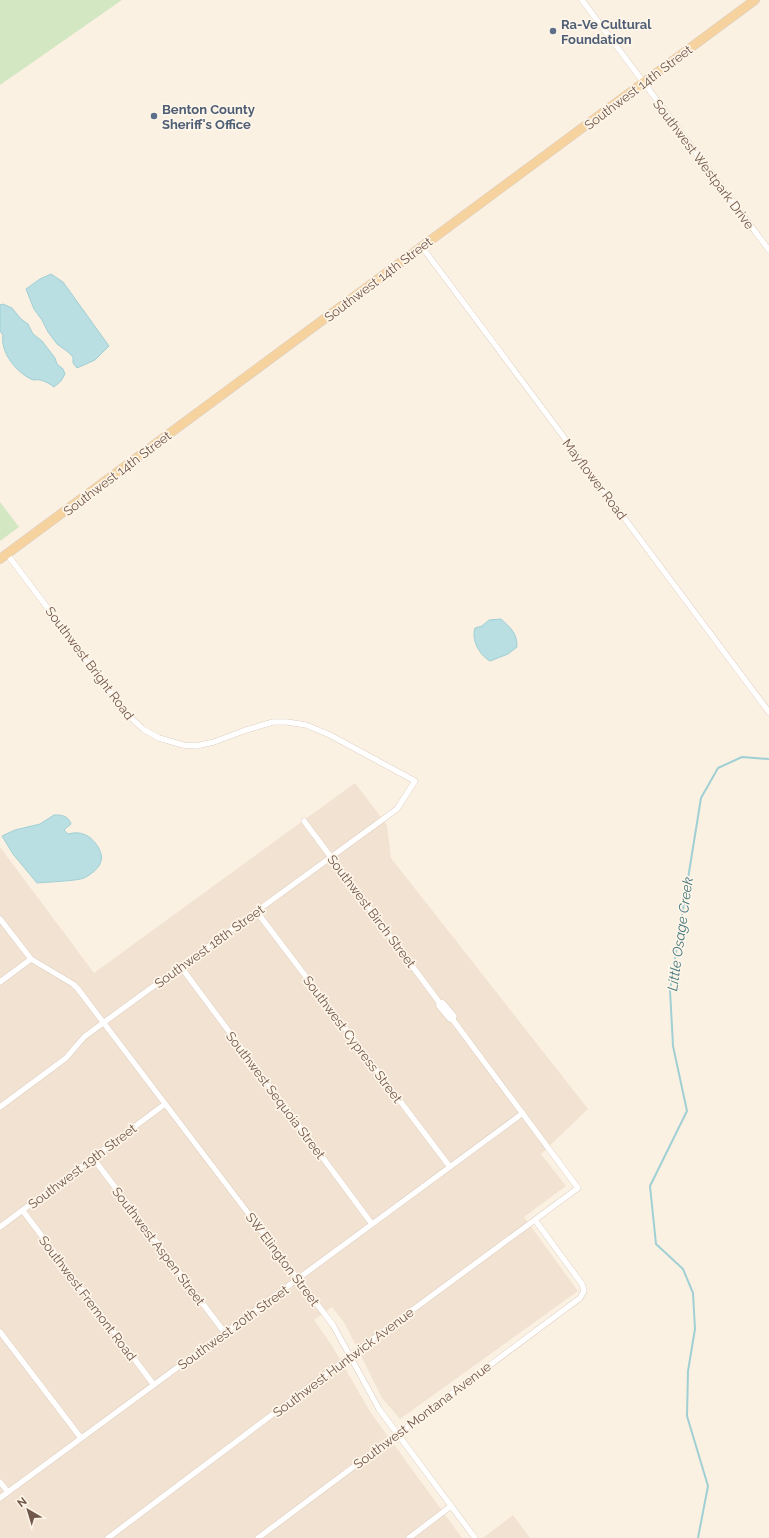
<svg xmlns="http://www.w3.org/2000/svg" width="769" height="1538" viewBox="0 0 769 1538" font-family="Raleway,sans-serif">
<style>
.residential{fill:#f2e2d2}
.green{fill:#d3e7c3}
.water{fill:#b9dfe3;stroke:#a0cfd4}
.lines{fill:none;stroke-linecap:round;stroke-linejoin:round}
.stream{stroke:#a0cfd4;stroke-width:2}
.minor-casing{stroke:#ccb8aa;stroke-width:6}
.primary-casing{stroke:#d8d0cd;stroke-width:10}
.minor{stroke:#fff;stroke-width:5.5}
.primary{stroke:#f6d29f;stroke-width:9}
.service-dot{fill:#5c6f8a;stroke:#fef5e9;stroke-width:1.5}
.labels{text-anchor:middle;stroke-width:3.5;stroke-linejoin:round;paint-order:stroke}
.service-label{font-size:13px;font-weight:bold;fill:#4e5e75;stroke:#fef5e9;text-anchor:start}
.street-label{font-size:13px;fill:#72574b;stroke:#fef5e9}
.water-label{font-size:14px;font-style:italic;fill:#43777d;stroke:#fef5e9}
</style>
<rect width="100%" height="100%" fill="#fbf1e3"/>
<path class="residential" d="M 355,783 L 387,825 L 391,858 L 588,1109 L 541,1154 L 566,1186 L 524,1217 L 578,1291 L 400,1419 L 382,1398 L 345,1324 L 332,1307 L 314,1320 L 331,1344 L 371,1413 L 462,1538 L 0,1538 L 0,847 L 94,973 Z
M 513,1515 L 530,1538 L 483,1538 Z"/>
<path class="green" d="M 0,0 L 122,0 L 0,85 Z
M 0,502 L 19,527 L 0,541 Z"/>
<path class="water" d="M 51,274 L 63,282 L 109,346 L 95,360 L 77,368 L 73,363 L 73,357 L 68,352 L 57,344 L 48,332 L 42,320 L 34,309 L 26,289 L 40,279 Z
M 3,304 L 12,308 L 21,319 L 28,324 L 33,334 L 42,341 L 55,358 L 57,364 L 63,369 L 65,374 L 61,381 L 54,387 C 50,384 45,381 40,380 C 36,379 34,381 31,379 C 16,372 0,352 3,335 L 0,331 L 0,305 Z
M 501,619 C 511,628 517,633 517,647 L 508,654 L 490,661 C 479,655 471,639 475,628 L 482,626 L 489,620 Z
M 54,815 C 61,815 68,815 71,824 L 64,830 L 68,834 C 73,833 78,832 83,834 C 92,836 104,851 101,861 C 100,868 90,875 84,878 C 77,881 47,882 37,883 L 13,854 L 2,836 L 15,830 L 40,824 Z"/>
<g class="lines">
<path class="stream" d="M 698,1538 L 708,1486 L 687,1416 L 688,1371 L 695,1329 L 693,1293 L 683,1269 L 656,1244 L 650,1186 L 687,1111 L 673,1046 L 670,990 L 701,798 L 718,768 L 742,757 L 769,759"/>
<defs>
<path id="minor" d="M 582,0 L 769,250
M 422,247 L 769,712
M 257,912 L 450,1167
M 0,919 L 31,959 L 73,984 L 78,989 L 333,1325 L 379,1409 L 475,1538
M 181,967 L 372,1224
M 0,982 L 31,959
M 439,1002 L 443,1003 L 454,1016 L 453,1020
M 0,1107 L 66,1058 L 84,1037 L 103,1023 L 397,809 L 415,781 L 330,735 L 306,725 L 287,722 L 273,722 L 246,730 L 214,742 L 196,746 L 183,745 L 159,738 L 143,729 L 128,715 L 7,554
M 93,1158 L 225,1333
M 23,1211 L 154,1385
M 0,1227 L 165,1104
M 0,1332 L 81,1438
M 0,1482 L 8,1492
M 0,1498 L 523,1113
M 108,1538 L 350,1356 L 578,1188 L 453,1020 L 450,1019 L 439,1006 L 439,1002 L 304,821
M 258,1538 L 580,1298 L 584,1291 L 582,1284 L 535,1220
M 409,1538 L 451,1506"/>
<path id="primary" d="M 0,559 L 755,0"/>
</defs>
<use href="#minor" class="minor-casing"/>
<use href="#primary" class="primary-casing"/>
<use href="#minor" class="minor"/>
<use href="#primary" class="primary"/>
</g>
<g class="service-dot">
<circle cx="553" cy="31" r="4"/>
<circle cx="154" cy="116" r="4"/>
</g>
<g class="labels">
<g class="service-label">
<text x="561" y="29">Ra-Ve Cultural<tspan x="561" dy="15">Foundation</tspan></text>
<text x="162" y="114">Benton County<tspan x="162" dy="15">Sheriff's Office</tspan></text>
</g>
<g class="street-label">
<text transform="translate(638 87) rotate(-37)" y="5">Southwest 14th Street</text>
<text transform="translate(704 164) rotate(53)" y="5">Southwest Westpark Drive</text>
<text transform="translate(378 279) rotate(-37)" y="5">Southwest 14th Street</text>
<text transform="translate(117 473) rotate(-37)" y="5">Southwest 14th Street</text>
<text transform="translate(595 479) rotate(53)" y="5">Mayflower Road</text>
<text transform="translate(90 663) rotate(53)" y="5">Southwest Bright Road</text>
<text transform="translate(372 911) rotate(53)" y="5">Southwest Birch Street</text>
<text transform="translate(209 946) rotate(-36)" y="5">Southwest 18th Street</text>
<text transform="translate(353 1039) rotate(53)" y="5">Southwest Cypress Street</text>
<text transform="translate(276 1095) rotate(53)" y="5">Southwest Sequoia Street</text>
<text transform="translate(82 1166) rotate(-37)" y="5">Southwest 19th Street</text>
<text transform="translate(159 1246) rotate(53)" y="5">Southwest Aspen Street</text>
<text transform="translate(283 1259) rotate(53)" y="5">SW Elington Street</text>
<text transform="translate(88 1298) rotate(53)" y="5">Southwest Fremont Road</text>
<text transform="translate(233 1327) rotate(-36)" y="5">Southwest 20th Street</text>
<text transform="translate(343 1362) rotate(-37)" y="5">Southwest Huntwick Avenue</text>
<text transform="translate(422 1415) rotate(-37)" y="5">Southwest Montana Avenue</text>
</g>
<g class="water-label">
<text transform="translate(680 934) rotate(-82)" y="5">Little Osage Creek</text>
</g>
</g>
<g transform="translate(28 1510) rotate(322)" stroke="#fef5e9" stroke-width="3" paint-order="stroke">
<path d="M0-3L7 15L0 10L-7 15Z" fill="#72574b"/>
<text y="-6" font-size="11" font-weight="bold" text-anchor="middle" fill="#72574b">N</text>
</g>
</svg>
